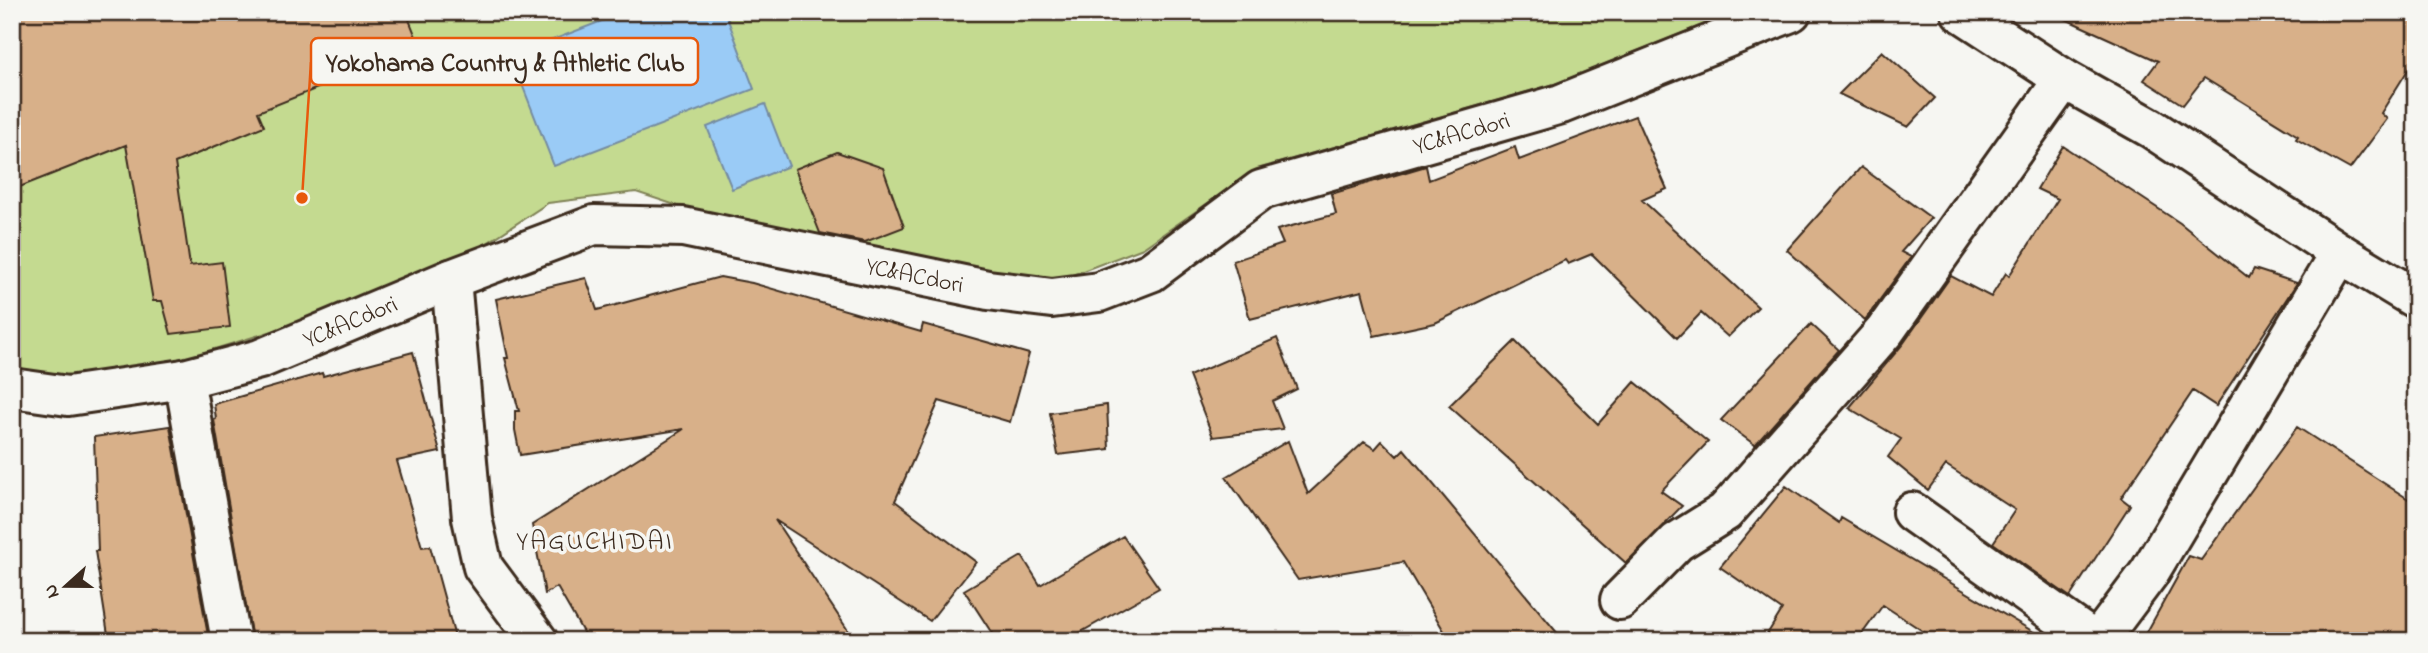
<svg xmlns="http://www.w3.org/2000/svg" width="2428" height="653" viewBox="0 0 2428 653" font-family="'Indie Flower',sans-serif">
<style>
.green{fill:#c4da90;stroke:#808257;stroke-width:2}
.water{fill:#9acbf6;stroke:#748ba0;stroke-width:2}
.building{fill:#d8b089;stroke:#3b2a1e;stroke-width:2}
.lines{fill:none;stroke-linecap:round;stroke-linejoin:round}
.minor-casing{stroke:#3b2a1e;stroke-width:44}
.minor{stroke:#f6f6f2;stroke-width:38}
.labels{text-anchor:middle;stroke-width:7;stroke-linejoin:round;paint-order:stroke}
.street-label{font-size:24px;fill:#3b2a1e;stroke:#f6f6f2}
.neighbourhood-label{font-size:26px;letter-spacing:2px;fill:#3b2a1e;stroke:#f6f6f2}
.leader{fill:none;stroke:#e8590c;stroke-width:2.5}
.callout-dot{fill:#e8590c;stroke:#f6f6f2;stroke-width:2.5}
.callout{fill:#f6f6f2;stroke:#e8590c;stroke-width:2.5}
.callout-label{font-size:26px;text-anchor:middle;font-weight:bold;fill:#3b2a1e}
</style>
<rect width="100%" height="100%" fill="#f6f6f2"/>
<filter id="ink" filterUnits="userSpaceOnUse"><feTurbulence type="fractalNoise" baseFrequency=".0143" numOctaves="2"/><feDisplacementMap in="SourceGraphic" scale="14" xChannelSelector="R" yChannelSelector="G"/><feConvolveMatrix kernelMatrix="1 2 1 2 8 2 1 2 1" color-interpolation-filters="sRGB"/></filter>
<g filter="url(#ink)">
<path class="green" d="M 12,12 L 1735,12 L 1555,84 L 1257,169 L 1143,248 L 1059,280 L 968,268 L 736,225 L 636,192 L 548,203 L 484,245 L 333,312 L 154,368 L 82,375 L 12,376 Z"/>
<path class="water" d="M 625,12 L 725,12 L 754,89 L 554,166 L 511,56 Z
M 765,104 L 789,166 L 732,189 L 707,127 Z"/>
<path class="building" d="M 12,12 L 406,12 L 420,47 L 258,112 L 264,126 L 175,163 L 190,266 L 222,262 L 230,327 L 171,334 L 162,301 L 153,301 L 126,145 L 12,190 Z
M 2050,12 L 2416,12 L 2416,57 L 2381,113 L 2387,119 L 2350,169 L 2296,139 L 2298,136 L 2204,78 L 2183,105 L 2144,80 L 2158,61 Z
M 1882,51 L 1935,98 L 1908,127 L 1839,94 Z
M 1635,116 L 1667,189 L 1642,200 L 1758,307 L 1728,337 L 1701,313 L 1677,338 L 1592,254 L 1568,264 L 1565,260 L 1435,323 L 1374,336 L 1362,291 L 1250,319 L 1233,261 L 1283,244 L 1277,230 L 1336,214 L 1331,194 L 1426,166 L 1429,180 L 1515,147 L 1519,160 Z
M 2063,146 L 2180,223 L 2249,278 L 2254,269 L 2297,283 L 2216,406 L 2193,391 L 2121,498 L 2130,505 L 2070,597 L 1993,543 L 2015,510 L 1946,465 L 1928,490 L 1888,457 L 1901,439 L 1849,408 L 1903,344 L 1951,276 L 1991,297 L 2006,273 L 2009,276 L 2058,199 L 2037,189 Z
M 837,152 L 883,168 L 904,227 L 865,242 L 820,233 L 795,169 Z
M 1861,167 L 1931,218 L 1901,252 L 1911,257 L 1865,320 L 1787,250 Z
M 720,277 L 752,283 L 921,332 L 923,324 L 1029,354 L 1010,422 L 939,401 L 895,501 L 976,562 L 930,621 L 775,520 L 855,641 L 588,641 L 557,587 L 545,594 L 532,525 L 684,429 L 520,455 L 515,430 L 515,411 L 519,411 L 505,358 L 508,358 L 496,299 L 586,278 L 597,310 Z
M 1811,324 L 1839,350 L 1755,445 L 1721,420 Z
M 1277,338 L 1297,389 L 1272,401 L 1283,429 L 1213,437 L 1189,376 Z
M 1515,341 L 1598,424 L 1635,382 L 1708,442 L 1661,491 L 1682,506 L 1626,563 L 1449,406 Z
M 413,352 L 440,452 L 397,461 L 422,547 L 430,546 L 456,641 L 252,641 L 214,420 L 216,419 L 214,404 L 322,373 L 323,376 Z
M 1107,405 L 1109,449 L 1058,455 L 1050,413 Z
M 170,426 L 209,641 L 109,641 L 95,551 L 98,551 L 94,437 Z
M 2297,427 L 2416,504 L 2416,641 L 2142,641 L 2189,556 L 2201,560 Z
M 1288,441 L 1308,494 L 1364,442 L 1375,449 L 1382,441 L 1397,456 L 1404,449 L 1564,641 L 1450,641 L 1403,562 L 1298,580 L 1226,477 Z
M 1786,486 L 1839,523 L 1841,518 L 2049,641 L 1938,641 L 1883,605 L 1857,641 L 1763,641 L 1782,610 L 1720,567 Z
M 1123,536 L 1159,588 L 1065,641 L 997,641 L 964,590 L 1022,556 L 1040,585 Z"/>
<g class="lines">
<defs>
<g id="minor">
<path d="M 1961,12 L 2064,79 L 2151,128 L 2340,253 L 2416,299"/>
<path d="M 451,279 L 472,518 L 483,567 L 538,641"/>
<path d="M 184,379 L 231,641"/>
<path id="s1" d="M 12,388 L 68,396 L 184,379 L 260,359 L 451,279 L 594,225 L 683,227 L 988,290 L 1052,298 L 1099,292 L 1151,272 L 1261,190 L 1561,104 L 1791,12"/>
<path d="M 1912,512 L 2094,641"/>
<path d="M 1620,600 L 1677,542 L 1725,512 L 1885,331 L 2064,79"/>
<path d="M 2098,641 L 2149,573 L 2340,253"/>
</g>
</defs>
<use href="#minor" class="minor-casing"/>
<use href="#minor" class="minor"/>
</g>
</g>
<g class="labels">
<g class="street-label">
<text dy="8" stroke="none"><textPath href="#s1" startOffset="1526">YC&amp;ACdori</textPath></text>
<text dy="8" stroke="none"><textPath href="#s1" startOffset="938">YC&amp;ACdori</textPath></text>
<text dy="8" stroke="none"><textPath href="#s1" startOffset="350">YC&amp;ACdori</textPath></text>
</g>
<g class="neighbourhood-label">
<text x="595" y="549">YAGUCHIDAI</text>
</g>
</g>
<path class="leader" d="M302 198L311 62"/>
<circle class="callout-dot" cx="302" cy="198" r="7"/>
<rect class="callout" x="311" y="38" width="387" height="47" rx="7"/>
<g class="callout-label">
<text x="505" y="71">Yokohama Country &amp; Athletic Club</text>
</g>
<rect width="2428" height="653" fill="none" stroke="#f6f6f2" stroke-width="42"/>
<rect x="21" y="21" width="2386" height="611" fill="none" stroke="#3b2a1e" stroke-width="2.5" filter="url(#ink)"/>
<g transform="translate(66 586) rotate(249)" stroke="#f6f6f2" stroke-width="5" paint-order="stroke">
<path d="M0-5L12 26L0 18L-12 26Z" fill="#3b2a1e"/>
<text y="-10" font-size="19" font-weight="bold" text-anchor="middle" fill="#3b2a1e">N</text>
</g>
</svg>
